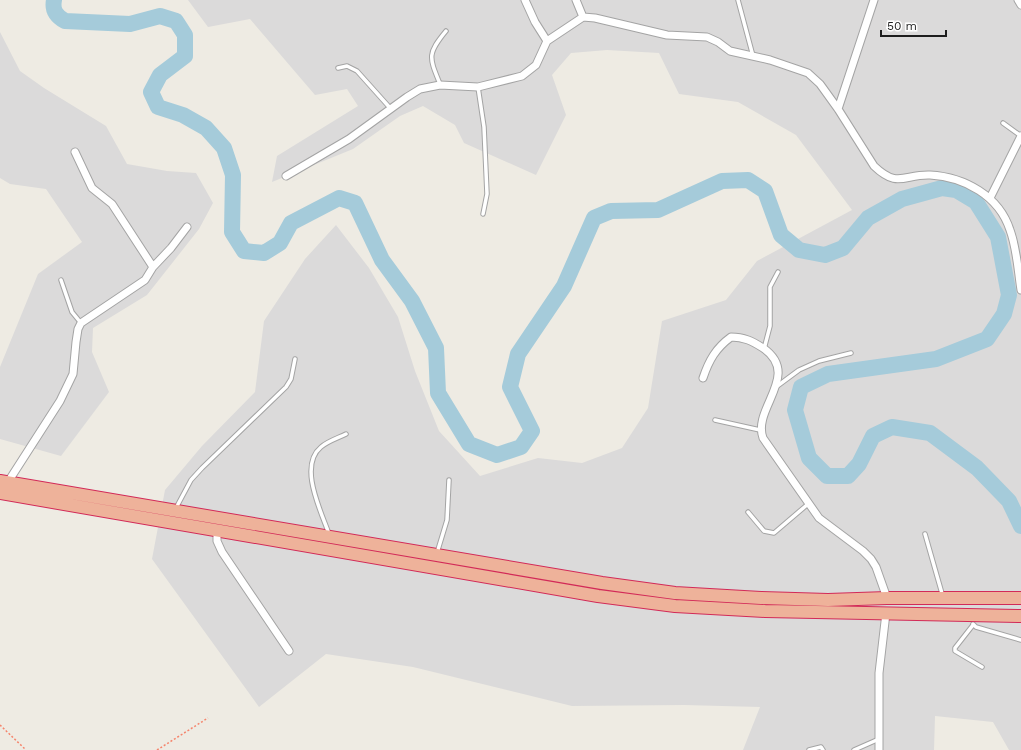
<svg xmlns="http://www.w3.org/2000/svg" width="1021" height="750" viewBox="0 0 1021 750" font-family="'Work Sans',sans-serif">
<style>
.residential{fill:#dbdada}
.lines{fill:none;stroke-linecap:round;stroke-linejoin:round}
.river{stroke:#a5cbda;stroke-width:16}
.service-casing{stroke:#a4a4a4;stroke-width:5.5}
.minor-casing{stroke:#a4a4a4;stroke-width:9}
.trunk-casing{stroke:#d22a58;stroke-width:14}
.path{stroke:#f5856d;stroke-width:1.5;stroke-dasharray:2 2;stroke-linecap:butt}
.service{stroke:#fff;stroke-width:3.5}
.minor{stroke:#fff;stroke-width:7}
.trunk{stroke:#eeb29a;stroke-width:12}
</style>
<rect width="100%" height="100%" fill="#eeebe3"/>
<path class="residential" d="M 188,0 L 1021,0 L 1021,750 L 1009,750 L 993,722 L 935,716 L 934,750 L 743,750 L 760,707 L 684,705 L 572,706 L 413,667 L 326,654 L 259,707 L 152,559 L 165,490 L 202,446 L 255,392 L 264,321 L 305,259 L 336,225 L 369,268 L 398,317 L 415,371 L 439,431 L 480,476 L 538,458 L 582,463 L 622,448 L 648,408 L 662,321 L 726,300 L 757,261 L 852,210 L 796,135 L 738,102 L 679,94 L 659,53 L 607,50 L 571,53 L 552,75 L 566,115 L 536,175 L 464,143 L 455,125 L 423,106 L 400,116 L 353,149 L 272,182 L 277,156 L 358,106 L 347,89 L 315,95 L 250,19 L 208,27 Z
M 0,32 L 20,71 L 44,88 L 106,126 L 127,164 L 167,171 L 196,173 L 213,203 L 199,229 L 147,295 L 93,328 L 92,352 L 109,392 L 61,456 L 0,439 L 0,367 L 38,274 L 82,242 L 46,189 L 10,184 L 0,178 Z"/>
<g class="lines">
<path class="river" d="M 54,0 C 52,10 56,16 65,21 L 130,24 L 160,16 L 176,21 L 185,35 L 185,56 L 160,75 L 151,92 L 158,107 L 183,115 L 206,128 L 224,148 L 233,175 L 232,232 L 244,251 L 264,253 L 280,243 L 291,223 L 339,198 L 355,203 L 382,260 L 412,301 L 436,348 L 438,393 L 469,444 L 497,455 L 521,447 L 532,431 L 510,387 L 518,354 L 564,286 L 594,218 L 611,211 L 658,210 L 722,181 L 748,180 L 765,191 L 781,235 L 799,250 L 825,255 L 843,248 L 868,218 L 902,199 L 942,188 L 956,190 L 976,202 L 998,237 L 1009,295 L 1004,314 L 987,339 L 936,359 L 828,374 L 801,387 L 795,410 L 809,458 L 827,476 L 848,476 L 859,464 L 873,436 L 892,427 L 930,433 L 977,468 L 1009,501 L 1021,526"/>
<defs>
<path id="service" d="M 738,0 L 753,56
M 338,68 L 347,66 L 357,71 L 391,109
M 440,84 C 429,57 427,54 446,31
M 478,87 L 484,127 L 487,194 L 483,214
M 1003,123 L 1021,136
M 61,280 L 72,312 L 81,323
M 764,349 L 770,326 L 770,287 L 778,272
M 776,387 L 799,370 L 819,361 L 851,353
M 715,420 L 760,430
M 176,508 L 191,480 L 202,468 L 286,387 L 291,379 L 295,359
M 748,512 L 764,531 L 774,533 L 808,504
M 329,534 C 321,511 298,466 321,447 C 328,441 338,438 346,434
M 925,534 L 943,597
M 437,553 L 447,520 L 449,480
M 973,624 L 976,627 L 1021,640
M 973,625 L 955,648 L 955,651 L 982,667
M 809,750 L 821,747 L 823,750
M 854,750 L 879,739"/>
<path id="minor" d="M 525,0 L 535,22 L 547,41
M 576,0 L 583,17
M 1018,0 L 1021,5
M 838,109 L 874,0
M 75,152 L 92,188 L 112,204 L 153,267
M 286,176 L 349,139 L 407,97 L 420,89 L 440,85 L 478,87 L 522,76 L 536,65 L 547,41 L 583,17 L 595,18 L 667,35 L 707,37 L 718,42 L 730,51 L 770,60 L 808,73 L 820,84 L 838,109 L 874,166 C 898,189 904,174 930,175 C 965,177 999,196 1010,230 C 1017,249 1018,271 1021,290
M 990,198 L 1021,136
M 703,378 C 709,360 716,348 731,337 C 744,337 752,341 763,348 C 802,375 752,408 763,438 L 819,518 L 863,551 L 871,559 L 876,567 L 887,598
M 8,482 L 60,401 L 73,374 L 76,342 L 78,329 L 81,323 L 145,280 L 153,267 L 171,248 L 187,227
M 217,532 L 217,541 L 222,552 L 289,651
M 879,750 L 879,673 L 886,613"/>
<path id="trunk" d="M 0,481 L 602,583 L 675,593 L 761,598 L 828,600 L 887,598 L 1021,598
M 0,493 L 598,596 L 675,606 L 765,611 L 1021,616"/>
</defs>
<use href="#service" class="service-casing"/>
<use href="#minor" class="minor-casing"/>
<use href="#trunk" class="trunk-casing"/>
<path class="path" d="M 0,725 L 26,750
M 157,750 L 208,718"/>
<use href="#service" class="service"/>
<use href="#minor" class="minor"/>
<use href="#trunk" class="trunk"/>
</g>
<path d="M881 30v6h65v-6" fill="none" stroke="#1d1d1d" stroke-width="2"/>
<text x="887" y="30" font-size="12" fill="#1d1d1d" stroke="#ffffff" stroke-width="3" paint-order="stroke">50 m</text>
</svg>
